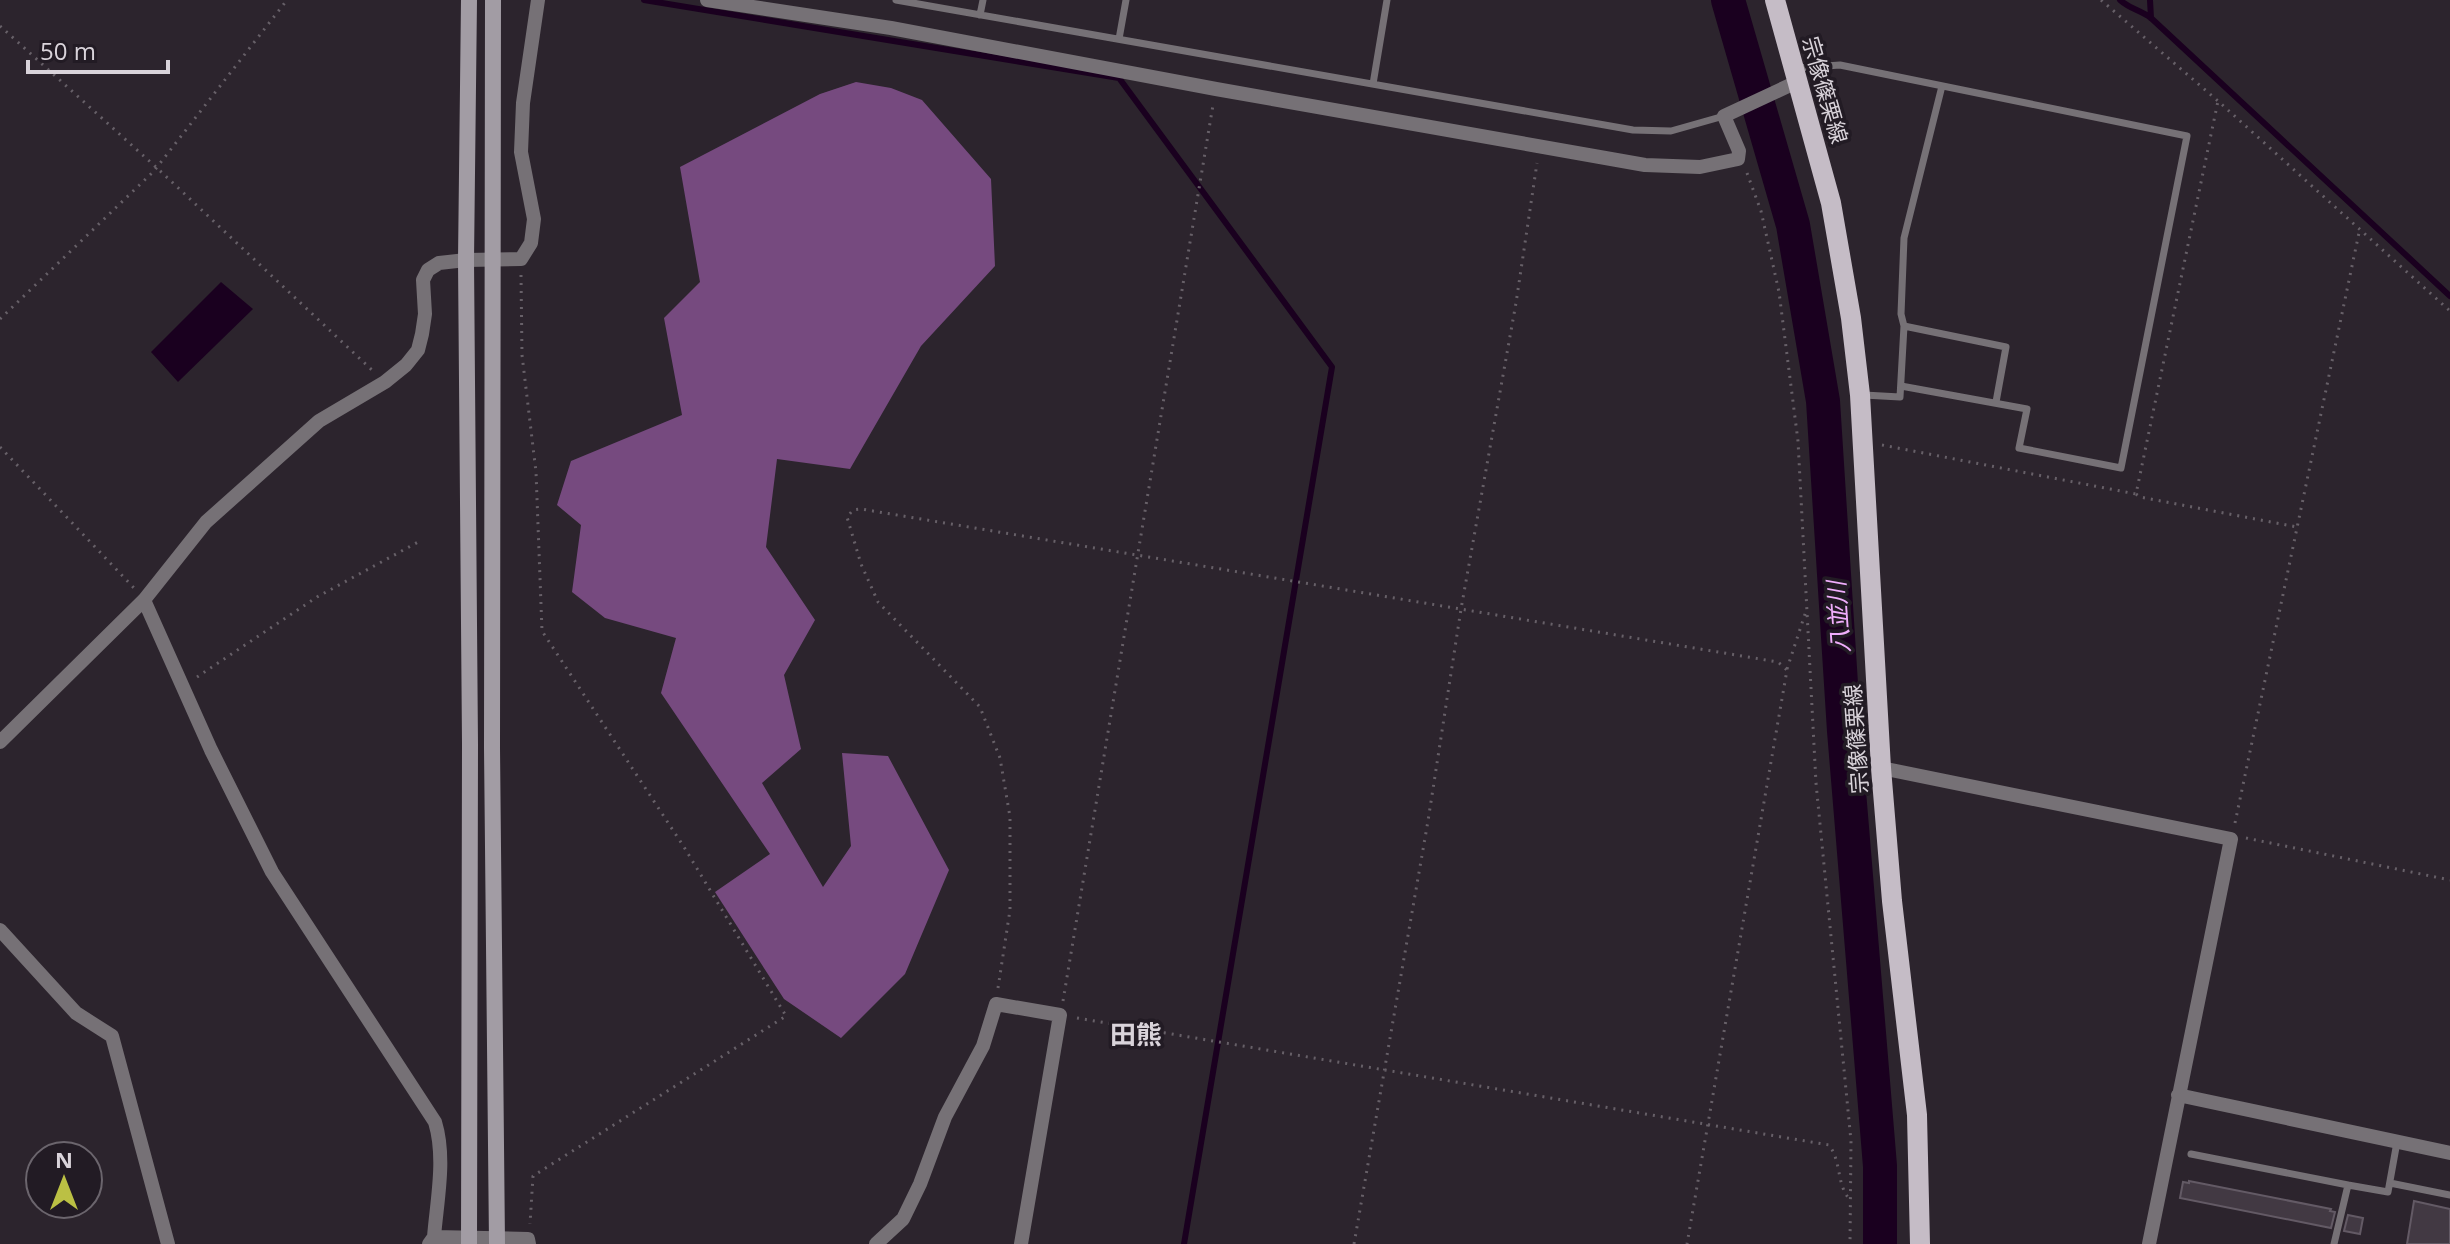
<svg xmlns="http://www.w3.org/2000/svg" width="2450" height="1244" viewBox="0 0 2450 1244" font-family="'Open Sans','Noto Sans JP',sans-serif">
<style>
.forest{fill:#764a7f}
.water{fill:#1a001f}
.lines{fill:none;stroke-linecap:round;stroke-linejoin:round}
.stream{stroke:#1a001f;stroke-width:6}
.river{stroke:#1a001f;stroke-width:34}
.building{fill:#423943;stroke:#635a65;stroke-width:2}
.path{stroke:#676068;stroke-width:3;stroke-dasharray:2 6;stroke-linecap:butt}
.lane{stroke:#767176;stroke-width:7}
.street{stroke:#767176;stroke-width:14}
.secondary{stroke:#a29ca4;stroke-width:16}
.primary{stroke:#c5bcc6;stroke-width:20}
.labels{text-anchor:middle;stroke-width:7;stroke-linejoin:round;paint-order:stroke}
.street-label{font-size:22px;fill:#d9d3da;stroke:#221b24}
.water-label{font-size:24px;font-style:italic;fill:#f0aefc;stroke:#221b24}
.quarter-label{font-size:26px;font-weight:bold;fill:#d9d3da;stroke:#221b24}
</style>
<rect width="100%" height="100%" fill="#2c242d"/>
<path class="forest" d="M 856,82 L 891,88 L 922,100 L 991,179 L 995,266 L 921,346 L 850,469 L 777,459 L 766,547 L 815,620 L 784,675 L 801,749 L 762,783 L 823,887 L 851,846 L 842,753 L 888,756 L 949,870 L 905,974 L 841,1038 L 784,999 L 715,892 L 770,854 L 661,693 L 676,638 L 605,618 L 572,592 L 581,525 L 557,505 L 571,461 L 682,415 L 664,318 L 700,282 L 680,167 L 820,94 Z"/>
<path class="water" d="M 221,282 L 253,309 L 178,382 L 151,352 Z"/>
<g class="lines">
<path class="stream" d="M 644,0 L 1119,78 L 1332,367 L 1184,1244
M 2120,0 C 2130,9 2140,10 2151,18 L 2450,296
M 2150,0 L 2151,18"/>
<path class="river" d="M 1728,0 L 1793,225 L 1823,401 L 1844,731 L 1880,1166 L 1880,1244"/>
</g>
<path class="building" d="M 2189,1181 L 2331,1209 L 2330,1211 L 2335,1212 L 2331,1228 L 2180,1198 L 2183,1182 L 2189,1183 Z
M 2414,1201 L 2450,1209 L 2450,1244 L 2407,1244 Z
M 2348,1215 L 2363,1218 L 2360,1234 L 2344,1231 Z"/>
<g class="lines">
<path class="path" d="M 2101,0 L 2218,101 L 2450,311
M 0,26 L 157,168 L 373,371
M 1747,173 L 1761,211 L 1779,292 L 1798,441 L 1816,783 L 1851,1141 L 1850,1244
M 521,275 L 522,355 L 536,472 L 542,631 L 684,847 L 786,1016 L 533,1176 L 530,1224
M 0,319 L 154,171 L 287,0
M 1882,445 L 2136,494 L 2218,101
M 0,447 L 134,588
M 2136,494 L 2140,497 L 2297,527
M 1787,669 L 1806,611
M 197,677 L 317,597 L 420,541
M 2235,823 L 2360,228
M 2246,838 L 2450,880
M 998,988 L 1010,910 L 1010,817 L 1000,758 L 980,707 L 878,602 L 861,564 L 847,517 L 853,510 L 861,509 L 1778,662 L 1787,670 L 1687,1244
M 1063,1001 L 1213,105
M 1077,1018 L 1829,1145 C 1842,1162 1836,1186 1851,1201
M 1354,1244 L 1428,821 L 1461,609 L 1516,303 L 1537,163"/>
<path class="lane" d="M 896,0 L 1633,130 L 1671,131 L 1724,116
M 980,15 L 983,0
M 1119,39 L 1126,0
M 1797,68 L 1840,65 L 2187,136 L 2121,468 L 2019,448 L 2027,409 L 1901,386
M 1373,84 L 1387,0
M 1904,326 L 2006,347 L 1996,402
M 1864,395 L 1900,397 L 1904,326 L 1901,314 L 1904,238 L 1942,86
M 2191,1154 L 2348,1185
M 2390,1183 L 2450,1195
M 2334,1244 L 2348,1185 L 2388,1192 L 2397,1142"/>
<path class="street" d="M 707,0 L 891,28 L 1216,89 L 1645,165 L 1700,167 L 1738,159 L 1739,151 L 1724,116 L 1799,81
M 144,600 L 211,750 L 272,872 L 435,1122 C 446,1158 437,1200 434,1237 L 429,1244
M 0,742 L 144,600 L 206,522 L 319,421 L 385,382 L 406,365 L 418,350 L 422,334 L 425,314 L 423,280 L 428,270 L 439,263 L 466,260 L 521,259 L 531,243 L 534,219 L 521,152 L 523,103 L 538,0
M 1881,768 L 2231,839 L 2149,1244
M 0,930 L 76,1013 L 112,1036 L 168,1244
M 2178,1095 L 2450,1153
M 434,1237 L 528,1239 L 529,1244
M 876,1244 L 903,1219 L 920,1184 L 945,1117 L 983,1046 L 996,1004 L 1060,1015 L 1021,1244"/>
<path class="secondary" d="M 469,0 L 466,260 L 470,744 L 469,1244
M 493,0 L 492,748 L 497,1244"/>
<path class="primary" d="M 1775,0 L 1831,203 L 1851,318 L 1860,395 L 1881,768 L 1892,901 L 1917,1115 L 1920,1244"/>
</g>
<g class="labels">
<g class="street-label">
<text transform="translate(1825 90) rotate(74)" y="8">宗像篠栗線</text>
<text transform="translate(1856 739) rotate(-94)" y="8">宗像篠栗線</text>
</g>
<g class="water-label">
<text transform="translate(1839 617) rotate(-94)" y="8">八並川</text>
</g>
<g class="quarter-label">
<text x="1136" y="1044">田熊</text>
</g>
</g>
<g transform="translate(64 1180)"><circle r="38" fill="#221b24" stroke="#6b656d" stroke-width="2"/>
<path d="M0-6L14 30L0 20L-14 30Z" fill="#bbc044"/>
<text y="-12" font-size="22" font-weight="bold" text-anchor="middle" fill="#d9d3da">N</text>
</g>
<path d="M28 60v12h140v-12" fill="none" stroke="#d9d3da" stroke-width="4"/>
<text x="40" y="60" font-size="24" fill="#d9d3da" stroke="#221b24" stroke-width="6" paint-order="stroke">50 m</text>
</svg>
